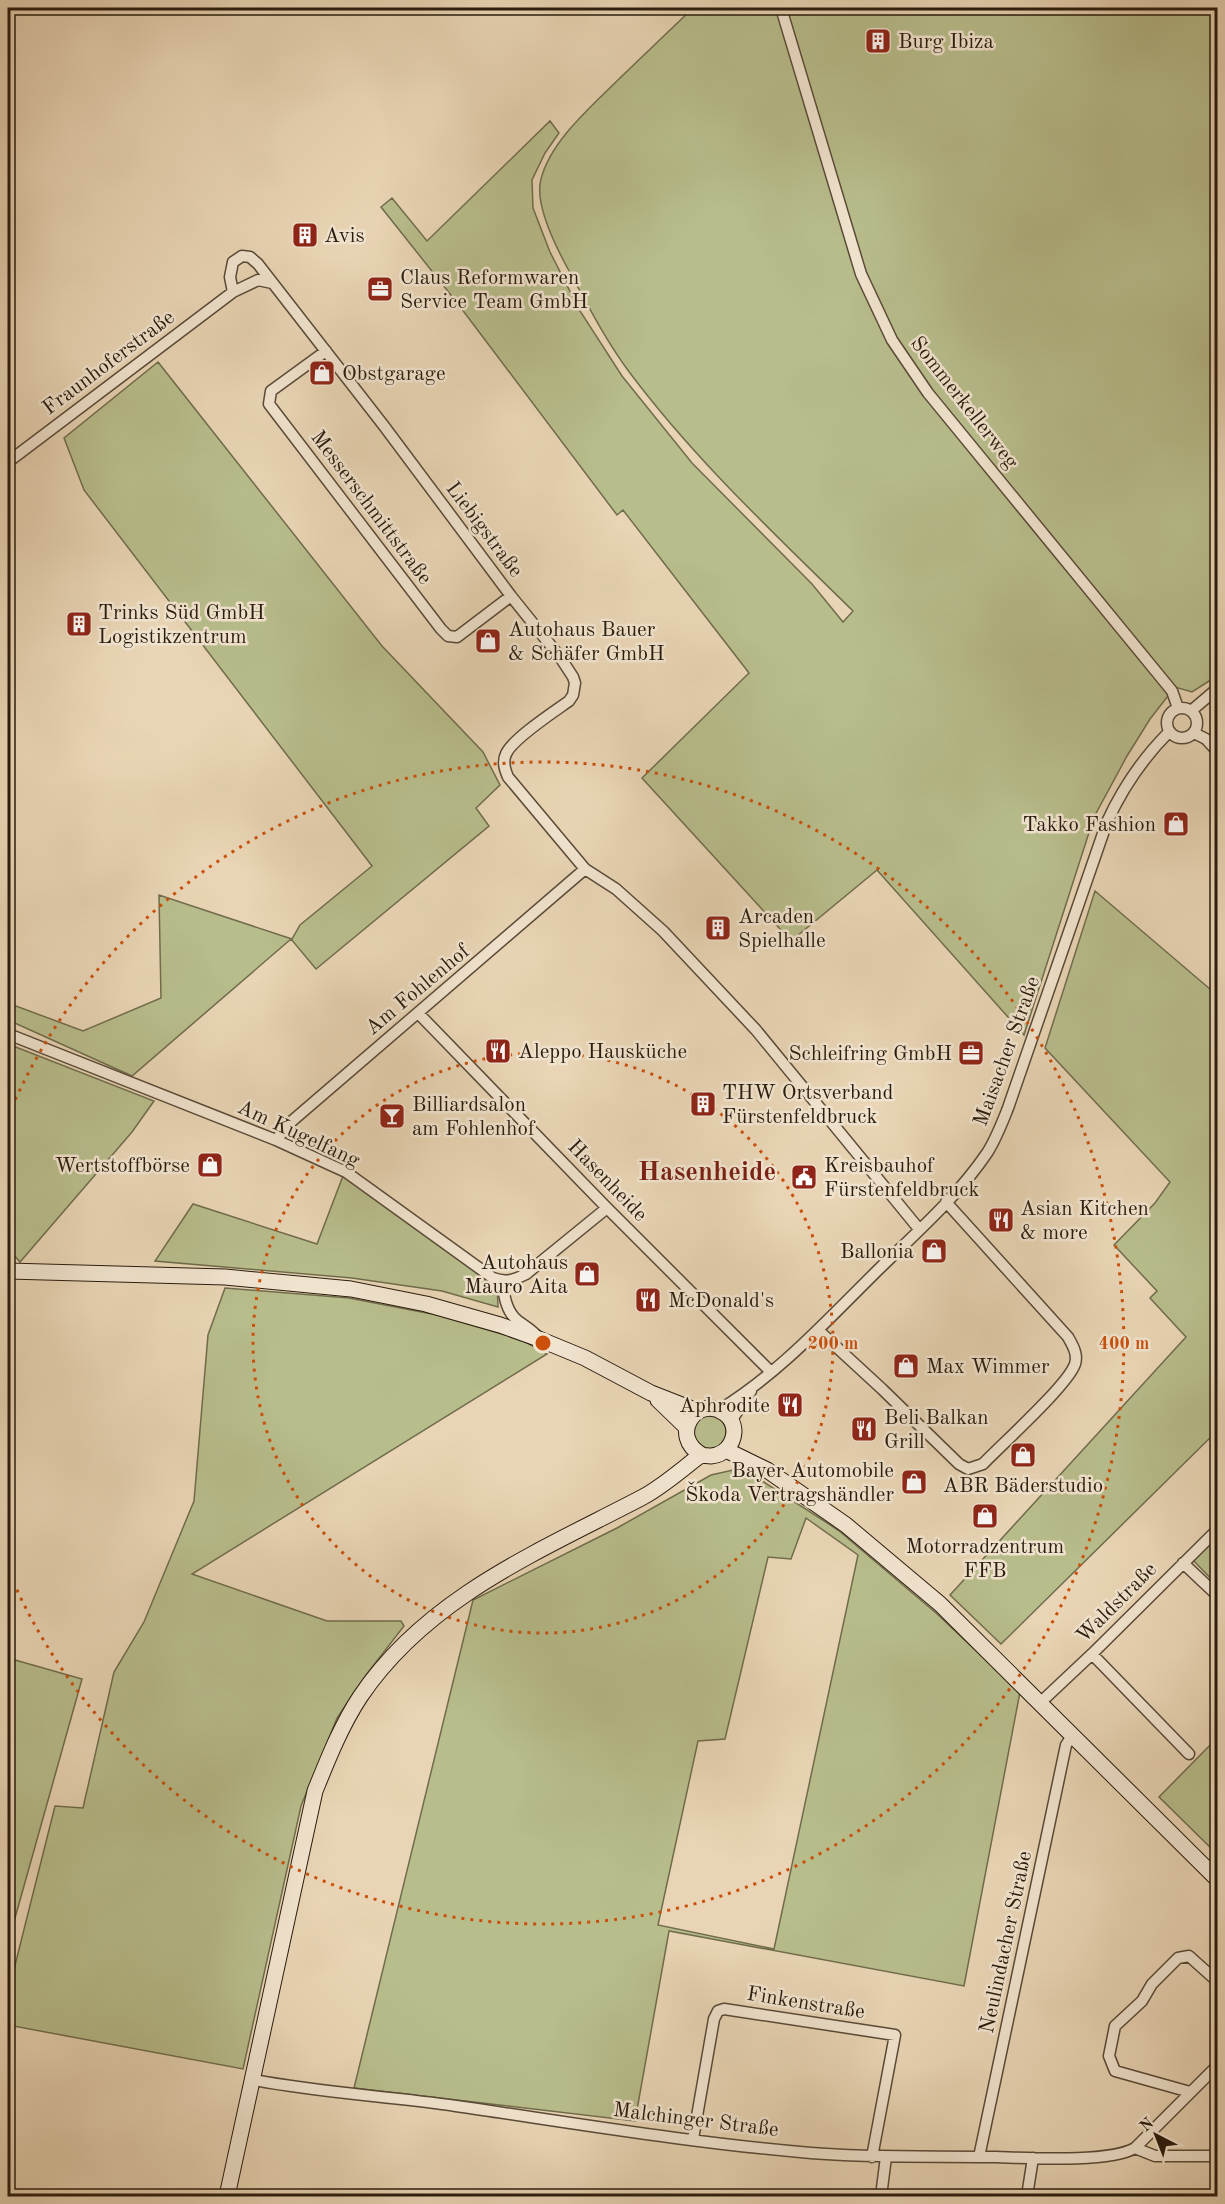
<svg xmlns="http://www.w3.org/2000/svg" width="1225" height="2204" viewBox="0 0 1225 2204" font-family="'Old Standard TT',serif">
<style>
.green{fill:#b8bd8c;stroke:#706c4c;stroke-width:1.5;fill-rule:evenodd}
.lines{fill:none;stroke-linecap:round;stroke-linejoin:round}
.street-casing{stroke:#594a37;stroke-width:13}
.secondary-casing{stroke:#291b0d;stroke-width:17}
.street{stroke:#f1e4cf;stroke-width:10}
.secondary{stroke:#f1e4cf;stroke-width:15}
.ring{fill:none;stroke:#cb500c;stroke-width:3;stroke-dasharray:3 6}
.labels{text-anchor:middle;stroke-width:5;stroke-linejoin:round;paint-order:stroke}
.poi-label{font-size:21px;fill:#291b0d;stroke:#f1e4cf;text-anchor:start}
.street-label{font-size:21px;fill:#291b0d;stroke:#f1e4cf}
.district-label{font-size:27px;font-weight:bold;fill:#7a1f14;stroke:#f1e4cf}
.centre{fill:#cb500c;stroke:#f1e4cf;stroke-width:3}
.ring-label{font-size:18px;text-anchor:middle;font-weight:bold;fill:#cb500c;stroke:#f1e4cf;stroke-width:5;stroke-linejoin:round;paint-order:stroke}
</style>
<rect width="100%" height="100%" fill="#e9d5b5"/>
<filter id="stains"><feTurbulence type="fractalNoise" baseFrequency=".00333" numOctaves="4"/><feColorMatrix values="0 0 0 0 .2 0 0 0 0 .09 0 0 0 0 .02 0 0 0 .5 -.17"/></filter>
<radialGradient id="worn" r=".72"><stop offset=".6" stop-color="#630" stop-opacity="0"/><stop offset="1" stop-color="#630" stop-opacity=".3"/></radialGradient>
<path class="green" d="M 693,8 L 1217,8 L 1217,676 L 1192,692 L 1175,687 L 1150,719 L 1127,756 L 1094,817 L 1024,1035 L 877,870 L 791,941 L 642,778 L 749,673 L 623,510 L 617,515 L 458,304 L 381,207 L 392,198 L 427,241 L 550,121 L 559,133 L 545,153 L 532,180 L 533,208 L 550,252 L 580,311 L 622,376 L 692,463 L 812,584 L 843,622 L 853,611 C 776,535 696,461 630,373 C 606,341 587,304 568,269 C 556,247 534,204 541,179 C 551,140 593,105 621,77 C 645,54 669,31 693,8 Z
M 158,362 L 382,646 L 483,752 L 500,785 L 476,808 L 489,826 L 316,969 L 291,939 L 132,1076 L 8,1020 L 8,1003 L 83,1031 L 161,998 L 159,895 L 292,939 L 300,925 L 372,866 L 84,490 L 64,438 Z
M 1095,891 L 1217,995 L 1217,1431 L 1001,1644 L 950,1595 L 1186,1337 L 1150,1298 L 1157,1291 L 1114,1245 L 1155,1203 L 1170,1182 L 1045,1048 Z
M 8,1044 L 154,1101 L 132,1132 L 20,1262 L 13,1254 L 8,1255 Z
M 343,1176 L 497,1283 L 498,1307 L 442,1291 L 352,1278 L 155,1261 L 193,1204 L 317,1244 Z
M 225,1288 L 349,1298 L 437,1315 L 522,1340 L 547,1354 L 192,1574 L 327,1621 L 401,1621 L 404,1626 L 366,1675 L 337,1718 L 301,1806 L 243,2069 L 8,2025 L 8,1993 L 55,1806 L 83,1808 L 114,1672 L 144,1622 L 194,1501 L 208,1335 Z
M692 1432a17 17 0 1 1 34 0a17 17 0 1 1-34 0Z
M 742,1468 L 838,1530 L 936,1613 L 1020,1692 L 964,1986 L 669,1931 L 635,2121 L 354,2088 L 473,1600 L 617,1528 L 711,1475 ZM 806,1518 L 858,1555 L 774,1949 L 658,1925 L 698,1741 L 725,1739 L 768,1557 L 791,1559 Z
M 1212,1539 L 1217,1545 L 1217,1585 L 1192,1559 Z
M 8,1658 L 82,1679 L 8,1943 Z
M 1217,1738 L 1217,1854 L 1159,1797 Z"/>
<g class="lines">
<defs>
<path id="street" d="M 781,8 L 861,274 L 892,340 L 928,393 L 1172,691 L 1178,708
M 233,292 L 230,277 L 233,262 L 242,256 L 250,257 L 258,264 L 384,426 L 511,596 L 560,657 L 573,677 L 575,683 L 573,695 L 569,701 C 555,711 512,739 506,754 C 502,762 505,770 508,777 L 585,869 L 616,889 L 663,931 L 756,1030 L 919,1229
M 326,351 L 271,391 L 269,404 L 441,629 L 448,636 L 457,637 L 511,596
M 8,462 L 233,292 L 258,280 L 272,283
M1167 723a15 15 0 1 1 30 0a15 15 0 1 1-30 0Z
M 1191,711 L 1218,688
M 1194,733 L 1206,739 L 1218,752
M 419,1014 L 607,1208 L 771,1372
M 8,1034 L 276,1140 L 346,1172 L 493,1278 C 506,1283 514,1280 526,1274 L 607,1208
M 276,1140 L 292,1121 L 585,869
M 502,1281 C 504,1295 506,1312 518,1321 C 525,1326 532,1330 537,1336
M 818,1330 L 882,1389 L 959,1464 L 968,1469 L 983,1464 C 1001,1445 1068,1385 1075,1364 C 1078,1354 1073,1346 1068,1337 L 946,1202
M 719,1410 C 780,1373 830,1317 880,1268 C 917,1232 958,1196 987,1153 C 996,1139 1002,1123 1008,1108 L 1107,822 C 1123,787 1142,759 1169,732
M 731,1421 L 751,1391
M 1183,1563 L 1218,1596
M 1092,1654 L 1189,1754
M 1041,1702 L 1092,1654 L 1218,1529
M 254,2080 C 320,2093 388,2096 456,2106 C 574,2123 692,2143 811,2153 C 872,2158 934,2156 996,2157 C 1029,2158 1109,2163 1135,2148 L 1218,2065
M 1190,2092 L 1115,2071 L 1109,2056 L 1115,2026 L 1142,2001 L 1152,1984 L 1178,1958 L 1189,1956 L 1218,1982
M 693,2139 L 714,2019 L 718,2011 L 724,2009 L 895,2035 L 872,2157
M 1135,2148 L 1155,2156 L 1218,2156
M 979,2157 L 1066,1745 L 1072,1736
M 881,2196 L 886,2157
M 1027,2196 L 1033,2158"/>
<path id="secondary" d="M 8,1271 L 225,1277 L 351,1289 L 426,1304 L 500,1325 L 539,1339 L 585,1358 L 651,1393 L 697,1411
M 658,1400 L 686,1427
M 726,1450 L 767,1470 L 846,1525 L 940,1604 L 1218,1880
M 227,2196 L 315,1791 C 328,1759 341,1726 360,1697 C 427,1597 540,1551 643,1497 C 663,1486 680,1471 698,1457 C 703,1454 705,1456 711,1456 C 724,1455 733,1445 734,1432 C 734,1424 730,1417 724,1413 C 697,1394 668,1436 702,1455"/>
</defs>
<use href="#street" class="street-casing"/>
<use href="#secondary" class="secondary-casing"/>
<use href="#street" class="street"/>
<use href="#secondary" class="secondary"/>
</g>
<g class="ring">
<circle cx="543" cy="1343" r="290"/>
<path d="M8 1116A581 581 0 1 1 8 1570"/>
</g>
<defs>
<symbol id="building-square" viewBox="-11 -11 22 22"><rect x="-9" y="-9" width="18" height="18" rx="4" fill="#8f2418" stroke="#f1e4cf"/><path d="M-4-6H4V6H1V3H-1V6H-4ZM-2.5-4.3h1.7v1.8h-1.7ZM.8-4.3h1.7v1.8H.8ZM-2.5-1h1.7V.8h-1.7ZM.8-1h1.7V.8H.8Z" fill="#fff"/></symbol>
<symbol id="office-square" viewBox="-11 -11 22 22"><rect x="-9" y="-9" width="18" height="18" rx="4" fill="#8f2418" stroke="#f1e4cf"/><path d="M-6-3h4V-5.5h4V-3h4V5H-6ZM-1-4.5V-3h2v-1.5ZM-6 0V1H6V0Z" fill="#fff"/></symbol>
<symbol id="shop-square" viewBox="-11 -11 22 22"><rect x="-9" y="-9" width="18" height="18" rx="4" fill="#8f2418" stroke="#f1e4cf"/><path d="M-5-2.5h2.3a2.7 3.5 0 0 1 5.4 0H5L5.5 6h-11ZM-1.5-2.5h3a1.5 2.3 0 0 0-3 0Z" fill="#fff"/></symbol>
<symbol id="restaurant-square" viewBox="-11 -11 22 22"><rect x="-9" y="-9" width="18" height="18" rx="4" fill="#8f2418" stroke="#f1e4cf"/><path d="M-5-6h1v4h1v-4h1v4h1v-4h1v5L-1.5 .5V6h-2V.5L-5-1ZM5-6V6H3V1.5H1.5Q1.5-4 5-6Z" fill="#fff"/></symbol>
<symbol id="bar-square" viewBox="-11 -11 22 22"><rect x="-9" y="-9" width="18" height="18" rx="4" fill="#8f2418" stroke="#f1e4cf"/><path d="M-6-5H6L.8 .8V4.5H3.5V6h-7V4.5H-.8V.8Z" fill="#fff"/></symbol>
<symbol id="civic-square" viewBox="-11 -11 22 22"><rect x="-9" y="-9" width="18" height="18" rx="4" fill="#8f2418" stroke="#f1e4cf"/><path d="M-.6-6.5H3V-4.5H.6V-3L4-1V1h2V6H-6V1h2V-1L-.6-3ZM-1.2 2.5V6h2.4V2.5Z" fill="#fff"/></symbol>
</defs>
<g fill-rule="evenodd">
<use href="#building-square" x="863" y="26" width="30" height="30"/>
<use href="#building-square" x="290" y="220" width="30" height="30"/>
<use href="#office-square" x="365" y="274" width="30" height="30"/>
<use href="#shop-square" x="307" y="358" width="30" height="30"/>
<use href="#building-square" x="64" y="609" width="30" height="30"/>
<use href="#shop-square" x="473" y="626" width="30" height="30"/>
<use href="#shop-square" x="1161" y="809" width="30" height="30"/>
<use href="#building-square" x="703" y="913" width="30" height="30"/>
<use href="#restaurant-square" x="483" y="1036" width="30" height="30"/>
<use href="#office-square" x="956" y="1038" width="30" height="30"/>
<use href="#building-square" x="688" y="1089" width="30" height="30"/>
<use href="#bar-square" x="377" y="1101" width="30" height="30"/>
<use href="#shop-square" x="195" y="1150" width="30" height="30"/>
<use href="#civic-square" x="789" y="1162" width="30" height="30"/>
<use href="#restaurant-square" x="986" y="1205" width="30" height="30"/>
<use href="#shop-square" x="919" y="1236" width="30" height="30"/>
<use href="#shop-square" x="572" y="1259" width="30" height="30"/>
<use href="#restaurant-square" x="633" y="1285" width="30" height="30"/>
<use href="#shop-square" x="891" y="1351" width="30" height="30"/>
<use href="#restaurant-square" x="775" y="1390" width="30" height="30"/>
<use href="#restaurant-square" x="849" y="1414" width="30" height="30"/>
<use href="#shop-square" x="1008" y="1440" width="30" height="30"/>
<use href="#shop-square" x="899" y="1467" width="30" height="30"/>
<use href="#shop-square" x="970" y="1501" width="30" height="30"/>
</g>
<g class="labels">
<g class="poi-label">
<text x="898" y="48">Burg Ibiza</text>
<text x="324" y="242">Avis</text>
<text x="400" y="284">Claus Reformwaren<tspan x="400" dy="24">Service Team GmbH</tspan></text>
<text x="342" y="380">Obstgarage</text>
<text x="98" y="619">Trinks Süd GmbH<tspan x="98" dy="24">Logistikzentrum</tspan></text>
<text x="508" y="636">Autohaus Bauer<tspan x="508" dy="24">&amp; Schäfer GmbH</tspan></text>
<text x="1156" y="831" text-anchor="end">Takko Fashion</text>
<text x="738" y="923">Arcaden<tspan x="738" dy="24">Spielhalle</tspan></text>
<text x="518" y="1058">Aleppo Hausküche</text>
<text x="952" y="1060" text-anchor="end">Schleifring GmbH</text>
<text x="722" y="1099">THW Ortsverband<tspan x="722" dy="24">Fürstenfeldbruck</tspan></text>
<text x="412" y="1111">Billiardsalon<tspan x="412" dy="24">am Fohlenhof</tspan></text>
<text x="190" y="1172" text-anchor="end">Wertstoffbörse</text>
<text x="824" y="1172">Kreisbauhof<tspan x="824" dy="24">Fürstenfeldbruck</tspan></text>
<text x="1020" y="1215">Asian Kitchen<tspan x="1020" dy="24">&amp; more</tspan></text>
<text x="914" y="1258" text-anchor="end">Ballonia</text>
<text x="568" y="1269" text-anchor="end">Autohaus<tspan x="568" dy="24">Mauro Aita</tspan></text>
<text x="668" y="1307">McDonald's</text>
<text x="926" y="1373">Max Wimmer</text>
<text x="770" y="1412" text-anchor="end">Aphrodite</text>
<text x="884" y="1424">Beli Balkan<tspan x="884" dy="24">Grill</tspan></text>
<text x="894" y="1477" text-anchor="end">Bayer Automobile<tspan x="894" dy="24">Škoda Vertragshändler</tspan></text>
<text x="1023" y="1492" text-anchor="middle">ABR Bäderstudio</text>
<text x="985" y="1553" text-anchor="middle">Motorradzentrum<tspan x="985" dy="24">FFB</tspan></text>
</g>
<g class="street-label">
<text transform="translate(108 362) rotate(-37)" y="7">Fraunhoferstraße</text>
<text transform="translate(965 402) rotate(52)" y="7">Sommerkellerweg</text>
<text transform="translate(372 507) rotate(53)" y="7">Messerschmittstraße</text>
<text transform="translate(485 529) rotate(53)" y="7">Liebigstraße</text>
<text transform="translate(417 989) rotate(-40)" y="7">Am Fohlenhof</text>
<text transform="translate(1006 1051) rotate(-70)" y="7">Maisacher Straße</text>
<text transform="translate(299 1133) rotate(25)" y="7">Am Kugelfang</text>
<text transform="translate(608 1180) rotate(46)" y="7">Hasenheide</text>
<text transform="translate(1116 1602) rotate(-45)" y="7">Waldstraße</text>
<text transform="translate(1005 1942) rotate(-78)" y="7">Neulindacher Straße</text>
<text transform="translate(806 2002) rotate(9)" y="7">Finkenstraße</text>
<text transform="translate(696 2119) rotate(7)" y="7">Malchinger Straße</text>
</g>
<g class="district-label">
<text x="707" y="1180">Hasenheide</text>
</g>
</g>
<circle cx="543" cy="1343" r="9" class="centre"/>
<g class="ring-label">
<text x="833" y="1349">200 m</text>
<text x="1124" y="1349">400 m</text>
</g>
<rect width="1225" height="2204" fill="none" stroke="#e9d5b5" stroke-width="30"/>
<rect x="9" y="9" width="1207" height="2186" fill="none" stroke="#291b0d" stroke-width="3"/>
<rect x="15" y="15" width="1195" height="2174" fill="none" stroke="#291b0d" stroke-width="1.5"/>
<g transform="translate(1156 2135) rotate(318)" stroke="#f1e4cf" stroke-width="4.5" paint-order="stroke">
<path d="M0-4.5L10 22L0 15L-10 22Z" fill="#291b0d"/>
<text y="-9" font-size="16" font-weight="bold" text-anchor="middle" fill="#291b0d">N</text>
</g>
<rect width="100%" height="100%" filter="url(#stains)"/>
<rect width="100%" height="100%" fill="url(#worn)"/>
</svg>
